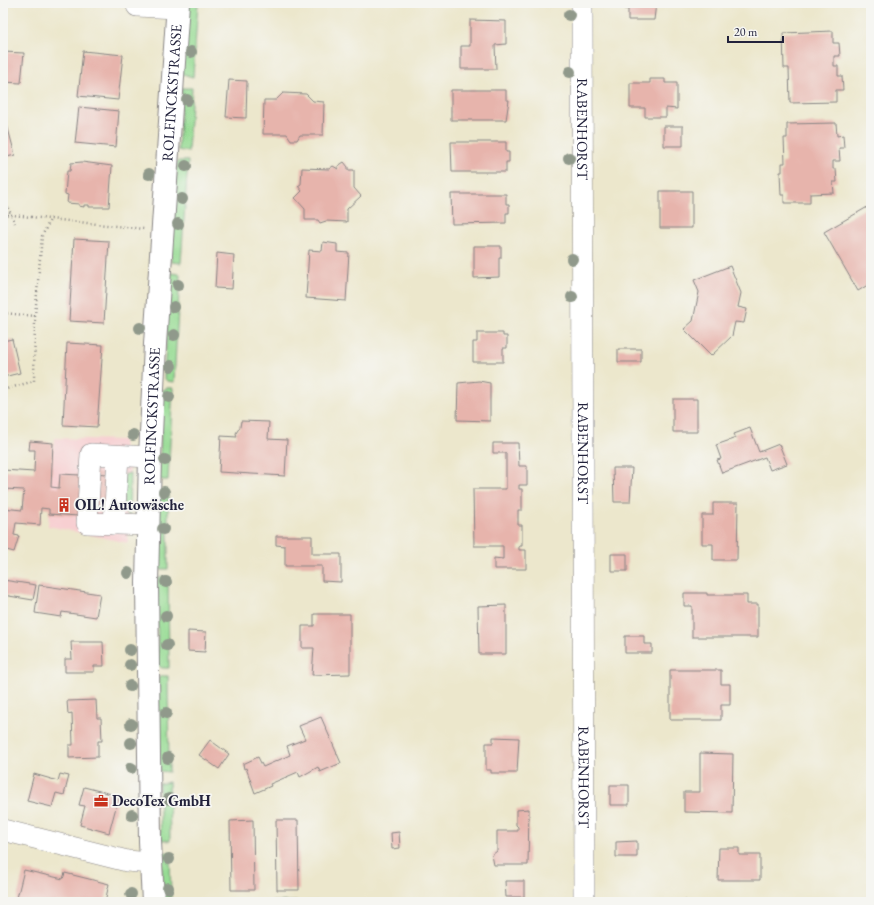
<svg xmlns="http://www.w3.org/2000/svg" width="874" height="905" viewBox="0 0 874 905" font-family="'EB Garamond',serif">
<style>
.built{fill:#f7cfd1}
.green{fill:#96db93;stroke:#5c7e67}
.building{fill:#e7b4ac}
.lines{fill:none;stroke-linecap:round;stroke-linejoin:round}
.minor-casing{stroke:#878484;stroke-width:22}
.major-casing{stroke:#878484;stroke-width:24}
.path{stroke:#878484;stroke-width:2.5;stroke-dasharray:1 3;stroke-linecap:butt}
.minor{stroke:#fff;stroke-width:21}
.major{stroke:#fff;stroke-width:22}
.tree{fill:#90998b}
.labels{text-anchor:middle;stroke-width:3.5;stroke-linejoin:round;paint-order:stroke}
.street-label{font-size:15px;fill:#22223b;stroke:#f6f6f2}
.poi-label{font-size:15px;font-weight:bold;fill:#22223b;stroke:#f6f6f2;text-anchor:start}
</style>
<rect width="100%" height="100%" fill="#f6f6f2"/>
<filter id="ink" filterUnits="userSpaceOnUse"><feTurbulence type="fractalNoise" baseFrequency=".025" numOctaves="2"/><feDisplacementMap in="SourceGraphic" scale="8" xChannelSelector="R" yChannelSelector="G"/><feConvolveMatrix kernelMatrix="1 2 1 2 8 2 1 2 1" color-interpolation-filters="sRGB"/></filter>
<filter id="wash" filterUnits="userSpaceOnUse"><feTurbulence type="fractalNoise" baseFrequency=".012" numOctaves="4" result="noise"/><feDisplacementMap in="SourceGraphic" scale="16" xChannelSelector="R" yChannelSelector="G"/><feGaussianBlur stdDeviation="0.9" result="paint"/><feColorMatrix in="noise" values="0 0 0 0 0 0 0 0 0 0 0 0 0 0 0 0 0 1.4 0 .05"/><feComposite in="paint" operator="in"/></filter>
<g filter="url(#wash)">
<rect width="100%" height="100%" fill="#ece7cc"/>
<path class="built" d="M 54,438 L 123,440 L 124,450 L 130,450 L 128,543 L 48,526 Z"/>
<path class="green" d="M 187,3 L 198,3 L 193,77 L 182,74 Z
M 182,88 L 192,88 L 188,152 L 178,150 Z
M 179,161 L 188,161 L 181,263 L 171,262 L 177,162 Z
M 170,273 L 180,274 L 174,382 L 167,381 L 164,378 Z
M 167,388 L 173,388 L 168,480 L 161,480 L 159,478 L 163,390 Z
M 130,473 L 129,516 L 123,510 L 124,475 Z
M 162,490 L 168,490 L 168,569 L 160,569 L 157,567 L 158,492 Z
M 160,577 L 168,577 L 169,668 L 162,668 L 158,665 L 157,579 Z
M 162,676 L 168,676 L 169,772 L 159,771 L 158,678 Z
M 169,782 L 170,841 L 161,840 L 159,784 Z
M 170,852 L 171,902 L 164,902 L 161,853 Z
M 366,901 L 366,902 L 225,902 Z"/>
<g id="blocks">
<path class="building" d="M 624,3 L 656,3 L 654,20 L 628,20 L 628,9 L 624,9 Z
M 797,3 L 823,3 L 823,4 L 797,5 Z
M 470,20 L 506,21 L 506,44 L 495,45 L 496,69 L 461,69 L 461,46 L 470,46 Z
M 833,31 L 833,43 L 839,43 L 840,56 L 834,56 L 834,66 L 838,66 L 838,76 L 842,76 L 843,90 L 836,90 L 836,102 L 790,103 L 789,68 L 784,68 L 783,33 Z
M 83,51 L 123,55 L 118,100 L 78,96 Z
M 3,52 L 24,53 L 21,83 L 3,82 Z
M 650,79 L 665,79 L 665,83 L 677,83 L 677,109 L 666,108 L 666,117 L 645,117 L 645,108 L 630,108 L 630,83 L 650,83 Z
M 229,80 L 247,81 L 246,118 L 226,117 Z
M 451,90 L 506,90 L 506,100 L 509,100 L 506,120 L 451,120 Z
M 283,93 L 306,94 L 313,101 L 324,102 L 323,135 L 300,135 L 297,140 L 291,140 L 287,134 L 263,134 L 264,100 L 276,100 Z
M 79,107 L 119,111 L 116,147 L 75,143 Z
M 6,121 L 15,155 L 3,158 L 3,122 Z
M 836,123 L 837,136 L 843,135 L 844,148 L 839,148 L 840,161 L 833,161 L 833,169 L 836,169 L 837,182 L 833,182 L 834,193 L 810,194 L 810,203 L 784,203 L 784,195 L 781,195 L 780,172 L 782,172 L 782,163 L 785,163 L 784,138 L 787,138 L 787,124 Z
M 664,126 L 683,126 L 683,146 L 664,146 Z
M 451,142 L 506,142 L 506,152 L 509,152 L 509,162 L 506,162 L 506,172 L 452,172 Z
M 82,162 L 112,166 L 109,207 L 89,207 L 89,205 L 84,205 L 84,207 L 79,206 L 79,204 L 67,203 L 68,195 L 65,194 L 67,171 L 70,171 L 71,163 Z
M 344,162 L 348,167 L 348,170 L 354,170 L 354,188 L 361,196 L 347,209 L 347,222 L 326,221 L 320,223 L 318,220 L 305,220 L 305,209 L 295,198 L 302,191 L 298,186 L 301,184 L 302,168 L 329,169 L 333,166 L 338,169 L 338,166 Z
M 660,191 L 692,191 L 692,228 L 660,228 Z
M 451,194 L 506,194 L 506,204 L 509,204 L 509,213 L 506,213 L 506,223 L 452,224 Z
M 871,205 L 871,283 L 858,291 L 824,232 Z
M 74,239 L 109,241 L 104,323 L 69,321 Z
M 323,242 L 337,244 L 337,252 L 349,253 L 346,301 L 306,298 L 309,250 L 322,251 Z
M 474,246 L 501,246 L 501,258 L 499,258 L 499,277 L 474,278 Z
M 217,253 L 234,255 L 232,289 L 215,288 Z
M 730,266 L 741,293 L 738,307 L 747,309 L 744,323 L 735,322 L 732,336 L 711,356 L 684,329 L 693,321 L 699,292 L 694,280 Z
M 477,333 L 503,333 L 503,336 L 507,336 L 507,348 L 503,348 L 503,362 L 473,362 L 473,342 L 477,342 Z
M 12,339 L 20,373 L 3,377 L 3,341 Z
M 67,343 L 103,345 L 97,427 L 63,425 Z
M 618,349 L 641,349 L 641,362 L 618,362 Z
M 479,381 L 490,383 L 490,421 L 457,420 L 458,383 Z
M 673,399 L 697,399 L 697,432 L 673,432 Z
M 241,421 L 269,422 L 268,439 L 287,440 L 285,476 L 219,472 L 221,436 L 237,437 L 236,433 L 240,427 Z
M 750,428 L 759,452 L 779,444 L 787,464 L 770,470 L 765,457 L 722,473 L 717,460 L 721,459 L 716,445 L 736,438 L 734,434 Z
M 30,441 L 53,443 L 51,487 L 59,488 L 60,474 L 80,475 L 80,472 L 120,475 L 118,507 L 88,505 L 78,516 L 49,514 L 49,509 L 41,508 L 40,525 L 16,523 L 14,535 L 19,536 L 14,552 L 3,549 L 3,508 L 22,510 L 24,490 L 3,489 L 3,470 L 34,472 L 35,450 L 29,450 Z
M 493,443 L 518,443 L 519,466 L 527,466 L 527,485 L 519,485 L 519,489 L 522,489 L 522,510 L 518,510 L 518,525 L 522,525 L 522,546 L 519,546 L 519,550 L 526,550 L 526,569 L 494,569 L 494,558 L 503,559 L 503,546 L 474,546 L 473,489 L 506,489 L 506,453 L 493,453 Z
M 613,468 L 632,468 L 630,502 L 614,502 Z
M 713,503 L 738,503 L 737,560 L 713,560 L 713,544 L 702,544 L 702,515 L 713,515 Z
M 276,536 L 312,536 L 312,554 L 341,554 L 341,582 L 322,581 L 322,566 L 285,566 L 285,546 L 276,545 Z
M 611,554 L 627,554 L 627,571 L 611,571 Z
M 3,580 L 36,585 L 33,600 L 3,595 Z
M 39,585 L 100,594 L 96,617 L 62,612 L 61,617 L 35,613 Z
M 684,593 L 707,593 L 707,595 L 747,595 L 747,604 L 758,604 L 758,637 L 692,637 L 692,606 L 684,606 Z
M 506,605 L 506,654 L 479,654 L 478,606 Z
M 314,614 L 350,614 L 350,674 L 312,675 L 314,648 L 302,648 L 302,626 L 314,626 Z
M 188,631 L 206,632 L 205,652 L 188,651 Z
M 625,636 L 644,636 L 644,644 L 652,644 L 652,653 L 625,653 Z
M 71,642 L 103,642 L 104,666 L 94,666 L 94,672 L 65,672 L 65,659 L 72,659 Z
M 670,670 L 721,670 L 721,684 L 730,684 L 730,705 L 721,705 L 721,720 L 670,720 Z
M 96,700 L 97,718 L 101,718 L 102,741 L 98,741 L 98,757 L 69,758 L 69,745 L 73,745 L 72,713 L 68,714 L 67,701 Z
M 321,717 L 341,763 L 320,772 L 318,767 L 300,777 L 298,772 L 270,784 L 271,786 L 255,793 L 246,768 L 244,769 L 243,764 L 258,757 L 263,767 L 290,755 L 287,746 L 305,739 L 299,726 Z
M 493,737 L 519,738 L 517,773 L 491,773 L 491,770 L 486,770 L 486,743 L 493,743 Z
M 210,740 L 229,754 L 219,769 L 199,755 Z
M 700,753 L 733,754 L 732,813 L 684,812 L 684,792 L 700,792 Z
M 34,774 L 58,781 L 60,774 L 69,776 L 64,795 L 56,793 L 52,807 L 27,801 Z
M 610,785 L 629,785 L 629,805 L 610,805 Z
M 84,787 L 119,796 L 109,833 L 80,825 L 85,806 L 79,805 Z
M 529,809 L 528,865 L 494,865 L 492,855 L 497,851 L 497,831 L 518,831 L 518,827 L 516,825 L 516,810 Z
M 253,820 L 254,890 L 231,890 L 230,821 Z
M 276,820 L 298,820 L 299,890 L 277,890 Z
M 399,832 L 400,848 L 392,849 L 391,833 Z
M 637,841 L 637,857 L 616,857 L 616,842 Z
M 719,848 L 739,848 L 739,855 L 760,855 L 760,880 L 718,880 Z
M 24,870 L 63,879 L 65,873 L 109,884 L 105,902 L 16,902 Z
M 505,881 L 524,881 L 524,897 L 506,897 Z
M 686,900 L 686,902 L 667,902 L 667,901 Z"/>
</g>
</g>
<g filter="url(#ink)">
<use href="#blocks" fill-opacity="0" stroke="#878484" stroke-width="1"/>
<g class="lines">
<defs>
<g id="minor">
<path d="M 138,3 L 137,6 L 177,8"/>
<path id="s1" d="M 582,3 L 584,902"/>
<path d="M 114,524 L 118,456"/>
<path d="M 148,525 L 87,523 L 91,454 L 150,457"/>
<path d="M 3,830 L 127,861 L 150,863"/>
</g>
<g id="major">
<path id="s2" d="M 153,902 L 150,841 L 147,583 L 150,457 L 155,344 L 178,3"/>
</g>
</defs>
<use href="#minor" class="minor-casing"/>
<use href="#major" class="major-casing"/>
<path class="path" d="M 3,197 L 15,223
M 3,214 L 144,229
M 3,313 L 35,316 L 34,381 L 3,390
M 35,316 L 42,236 L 51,218"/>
<use href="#minor" class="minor"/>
<use href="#major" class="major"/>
</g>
<g class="tree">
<circle cx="569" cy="15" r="6"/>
<circle cx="191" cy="52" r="6"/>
<circle cx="570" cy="72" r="6"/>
<circle cx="187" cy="100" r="6"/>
<circle cx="569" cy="158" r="6"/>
<circle cx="186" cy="166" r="6"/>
<circle cx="149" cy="174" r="6"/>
<circle cx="182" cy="199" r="6"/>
<circle cx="178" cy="224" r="6"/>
<circle cx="572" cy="259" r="6"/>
<circle cx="178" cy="285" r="6"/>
<circle cx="572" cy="297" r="6"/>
<circle cx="174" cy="307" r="6"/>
<circle cx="140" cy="328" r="6"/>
<circle cx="174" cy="335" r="6"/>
<circle cx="171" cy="366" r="6"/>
<circle cx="169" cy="397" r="6"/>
<circle cx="133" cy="435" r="6"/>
<circle cx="165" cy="460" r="6"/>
<circle cx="164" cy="492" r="6"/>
<circle cx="163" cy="529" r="6"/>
<circle cx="128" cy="573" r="6"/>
<circle cx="166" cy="582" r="6"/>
<circle cx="166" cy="616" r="6"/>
<circle cx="167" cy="645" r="6"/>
<circle cx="130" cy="650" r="6"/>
<circle cx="130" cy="665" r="6"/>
<circle cx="130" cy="686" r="6"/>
<circle cx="166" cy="713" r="6"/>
<circle cx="131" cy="724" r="6"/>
<circle cx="131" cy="743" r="6"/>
<circle cx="168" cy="758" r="6"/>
<circle cx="131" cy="768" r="6"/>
<circle cx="169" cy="799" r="6"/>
<circle cx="132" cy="815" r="6"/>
<circle cx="169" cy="859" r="6"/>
<circle cx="168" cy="888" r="6"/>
<circle cx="131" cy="894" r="6"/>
</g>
</g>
<defs>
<symbol id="building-bare" viewBox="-9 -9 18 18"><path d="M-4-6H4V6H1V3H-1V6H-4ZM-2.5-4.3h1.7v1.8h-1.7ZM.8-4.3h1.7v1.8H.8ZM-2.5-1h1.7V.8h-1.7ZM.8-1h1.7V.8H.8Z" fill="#c8321e" stroke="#f6f6f2" stroke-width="2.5" paint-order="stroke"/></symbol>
<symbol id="office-bare" viewBox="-9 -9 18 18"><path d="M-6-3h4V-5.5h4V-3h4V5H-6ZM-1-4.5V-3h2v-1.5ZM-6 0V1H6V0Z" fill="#c8321e" stroke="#f6f6f2" stroke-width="2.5" paint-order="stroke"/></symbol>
</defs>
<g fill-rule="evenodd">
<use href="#building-bare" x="54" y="495" width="20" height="20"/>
<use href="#office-bare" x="91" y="791" width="20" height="20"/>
</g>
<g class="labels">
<g class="street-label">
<text dy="5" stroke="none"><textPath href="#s2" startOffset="810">ROLFINCKSTRASSE</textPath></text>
<text dy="5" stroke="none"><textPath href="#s1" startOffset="126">RABENHORST</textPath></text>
<text dy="5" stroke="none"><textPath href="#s2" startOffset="486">ROLFINCKSTRASSE</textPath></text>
<text dy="5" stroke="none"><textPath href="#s1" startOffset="450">RABENHORST</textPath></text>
<text dy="5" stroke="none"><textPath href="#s1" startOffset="774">RABENHORST</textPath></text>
</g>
<g class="poi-label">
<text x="75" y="510">OIL! Autowäsche</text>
<text x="112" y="806">DecoTex GmbH</text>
</g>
</g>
<rect width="874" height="905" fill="none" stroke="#f6f6f2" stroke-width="16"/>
<path d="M728 36v6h55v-6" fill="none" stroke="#22223b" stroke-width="2"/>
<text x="734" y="36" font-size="12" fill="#22223b" stroke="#f6f6f2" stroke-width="3" paint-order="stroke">20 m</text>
</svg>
